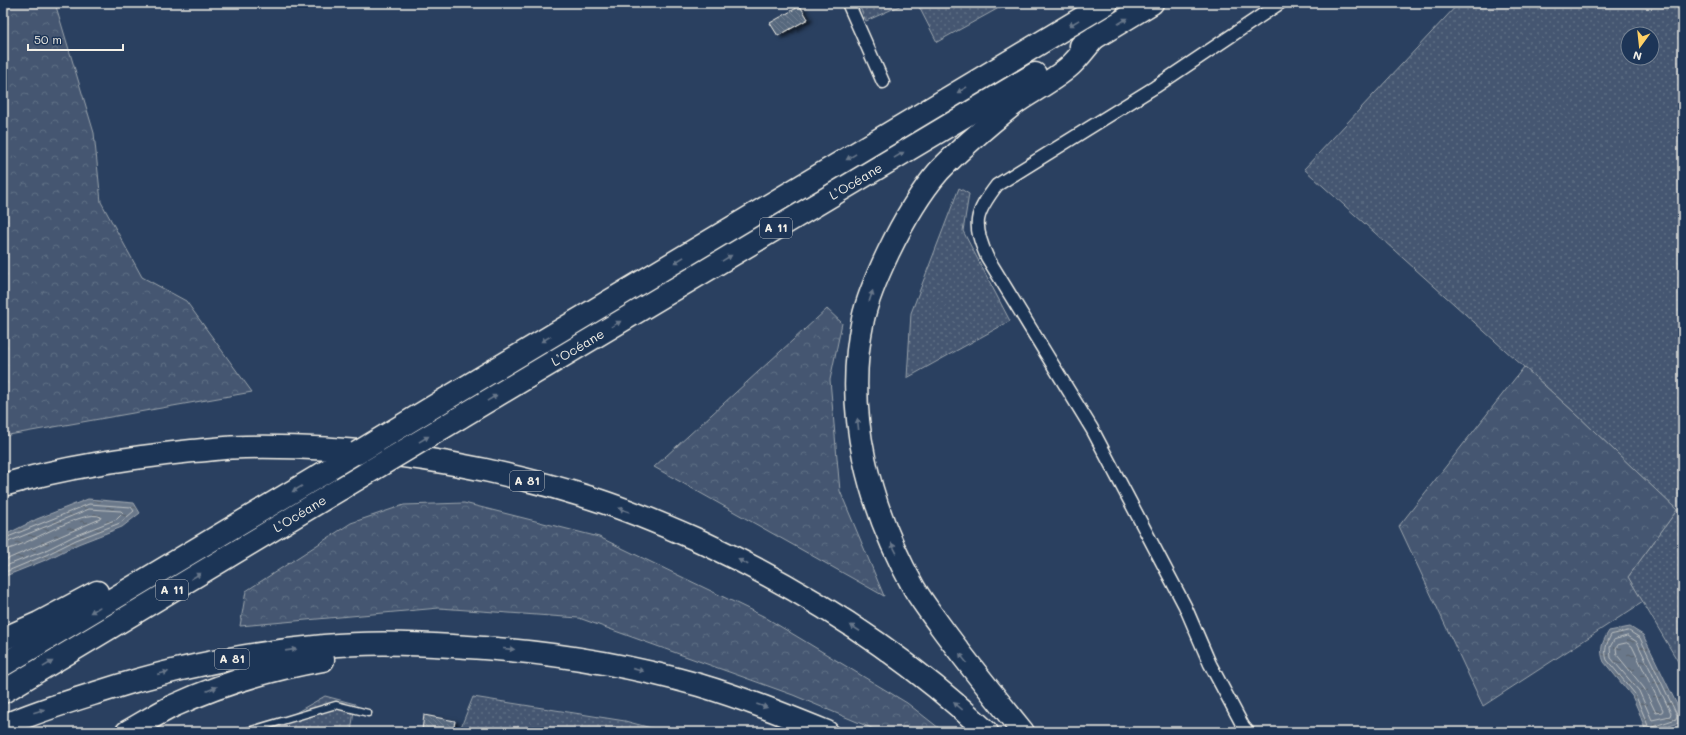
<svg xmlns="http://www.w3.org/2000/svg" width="1686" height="735" viewBox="0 0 1686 735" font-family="Mali,sans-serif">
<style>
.grass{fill:url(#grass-dots);stroke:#9ca4ac;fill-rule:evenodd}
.forest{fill:url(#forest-crowns);stroke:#9ca4ac}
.water{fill:url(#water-ripples);stroke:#a1a8b0}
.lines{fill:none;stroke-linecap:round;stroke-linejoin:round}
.shore{stroke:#bdc1c2;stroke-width:1}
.building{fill:url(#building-back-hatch);stroke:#f4f1e8;filter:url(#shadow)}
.service-casing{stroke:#f4f1e8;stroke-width:9}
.minor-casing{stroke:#f4f1e8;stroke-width:15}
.motorway-casing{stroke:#f4f1e8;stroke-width:25}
.service{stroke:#1d3557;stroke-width:6}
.minor{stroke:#1d3557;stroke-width:12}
.motorway{stroke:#1d3557;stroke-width:22}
.motorway-bridge-casing{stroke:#f4f1e8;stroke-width:25;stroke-linecap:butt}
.motorway-bridge{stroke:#1d3557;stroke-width:22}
.oneway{fill:#68778a}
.labels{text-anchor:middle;stroke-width:4;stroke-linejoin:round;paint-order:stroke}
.shield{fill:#1d3557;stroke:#b4b9bc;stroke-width:1}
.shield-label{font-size:12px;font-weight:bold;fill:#f4f1e8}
.street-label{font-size:13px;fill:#f4f1e8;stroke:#1d3557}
</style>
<defs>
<pattern id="grass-dots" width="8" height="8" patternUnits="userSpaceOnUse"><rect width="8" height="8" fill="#445771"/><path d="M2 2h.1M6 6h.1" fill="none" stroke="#607085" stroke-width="1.8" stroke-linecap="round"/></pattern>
<pattern id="forest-crowns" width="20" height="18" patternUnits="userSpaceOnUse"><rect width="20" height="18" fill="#445771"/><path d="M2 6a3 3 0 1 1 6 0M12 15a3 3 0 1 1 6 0" fill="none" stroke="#607085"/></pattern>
<pattern id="water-ripples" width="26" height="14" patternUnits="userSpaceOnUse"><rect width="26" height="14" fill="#6a788a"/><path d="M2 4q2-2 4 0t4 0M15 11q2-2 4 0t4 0" fill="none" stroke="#5b626b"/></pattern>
<pattern id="building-back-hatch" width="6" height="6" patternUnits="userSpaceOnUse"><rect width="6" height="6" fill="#56677d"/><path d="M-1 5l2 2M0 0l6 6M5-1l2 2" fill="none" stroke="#6f7d8f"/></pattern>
<filter id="shadow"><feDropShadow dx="4.5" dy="2.5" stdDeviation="2" flood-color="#0009"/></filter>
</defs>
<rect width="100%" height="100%" fill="#2a4060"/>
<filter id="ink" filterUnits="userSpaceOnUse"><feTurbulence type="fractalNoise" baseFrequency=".025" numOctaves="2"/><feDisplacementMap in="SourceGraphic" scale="8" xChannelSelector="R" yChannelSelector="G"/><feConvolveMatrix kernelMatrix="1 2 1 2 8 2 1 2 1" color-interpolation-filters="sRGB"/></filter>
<g filter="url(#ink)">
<path class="grass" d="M 858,3 L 906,3 L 866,21 Z
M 917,3 L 1008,3 L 937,42 Z
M 1459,3 L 1676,3 L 1683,8 L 1683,670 L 1628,577 L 1677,510 L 1575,413 L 1304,169 ZM 1628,34 L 1652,34 L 1652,58 L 1628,58 Z
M 959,188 L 969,194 L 963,231 L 1010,321 L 907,378 L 911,313 Z
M 325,696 L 355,704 L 351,732 L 262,732 Z
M 473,697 L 625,721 L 666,732 L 459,732 Z"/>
<path class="forest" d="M 3,3 L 55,3 L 94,133 L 101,202 L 142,277 L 186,301 L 252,392 L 3,436 Z
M 827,309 L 842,323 L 830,380 L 840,491 L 884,596 L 654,467 Z
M 1524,367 L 1575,413 L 1677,510 L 1628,577 L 1643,602 L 1483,706 L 1399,526 Z
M 464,503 L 599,537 L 763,616 L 907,703 L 944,732 L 881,732 L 793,695 L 579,618 L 439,608 L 240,626 L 246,591 L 351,523 L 404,505 Z"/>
<path class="water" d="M 88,499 L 134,503 L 140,513 L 122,527 L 78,544 L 48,559 L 3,577 L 3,536 L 37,519 Z
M 1630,627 L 1643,635 L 1682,715 L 1680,723 L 1646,732 L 1639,712 L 1632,696 L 1604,662 C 1599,650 1602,642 1609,631 Z"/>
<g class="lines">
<path class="shore" d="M 3,539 L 89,504 L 131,507 L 134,511 L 120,523 L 76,540 L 46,555 L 3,573
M 3,544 L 89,509 L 121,511 L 123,513 L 117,519 L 74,536 L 44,551 L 3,567
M 3,550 C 23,549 84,507 101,517 L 100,519 L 3,561
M 1629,631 L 1640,638 L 1677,715 L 1676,719 L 1649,728 L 1635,694 L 1607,660 C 1604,651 1606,644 1611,635 Z
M 1628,636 L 1637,642 L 1671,713 L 1670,716 L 1652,720 L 1639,691 L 1611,658 L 1610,647 L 1614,640 Z
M 1627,643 L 1632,646 L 1663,710 L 1662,712 L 1656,713 L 1644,688 L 1617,655 L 1616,648 L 1618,645 Z"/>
</g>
<path class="building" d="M 800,6 L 808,19 L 778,36 L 770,23 Z
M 424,715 L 455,721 L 453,732 L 422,730 Z"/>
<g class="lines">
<defs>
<path id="service" d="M 245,732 L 336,705 L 368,713"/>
<path id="minor" d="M 848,3 L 883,82
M 1248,732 L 1243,726 L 1210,664 L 1185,606 L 1092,429 L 987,257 C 972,223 975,214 997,185 L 1155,87 L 1280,3"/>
<g id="motorway">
<path d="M 1081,46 L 1152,3"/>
<path d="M 446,399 L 1107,3"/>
<path id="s1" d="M 459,418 L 1035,74"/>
<path d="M 3,485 C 64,467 128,458 192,451 C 209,450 227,447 245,447 C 361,445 480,463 591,498 C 629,510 664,525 700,541 C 805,590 903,653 987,732"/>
<path d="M 3,639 L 39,623 L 97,592"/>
<path d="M 3,665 L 357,453"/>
<path id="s2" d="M 3,692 L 342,488"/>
<path d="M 3,726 C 34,712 67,702 99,692 C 172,668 248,653 324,646 C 367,642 409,643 452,646 C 536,650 618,662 699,685 C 743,698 785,715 827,732"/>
<path d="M 127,732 C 143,723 157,714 173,706 C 221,684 271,669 323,660"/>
<path d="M 1023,732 C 994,696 965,660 938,623 C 930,612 921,600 914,588 C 869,507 843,413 863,319 C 868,296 878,274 888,253 C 902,224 918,195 939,171 C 962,147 988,125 1014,104 C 1032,91 1057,79 1072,64 C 1080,56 1087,47 1094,38"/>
</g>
</defs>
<use href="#service" class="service-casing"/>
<use href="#minor" class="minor-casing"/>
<use href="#motorway" class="motorway-casing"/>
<use href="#service" class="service"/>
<use href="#minor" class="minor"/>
<use href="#motorway" class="motorway"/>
<defs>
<path id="motorway-bridge" d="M 357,453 L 446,399
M 342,488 L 459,418"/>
</defs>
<use href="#motorway-bridge" class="motorway-bridge-casing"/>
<use href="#motorway-bridge" class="motorway-bridge"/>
</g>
<defs><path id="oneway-solid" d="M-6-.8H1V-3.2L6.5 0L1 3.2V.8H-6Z"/></defs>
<g class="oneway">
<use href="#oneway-solid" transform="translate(1123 21) rotate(-31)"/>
<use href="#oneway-solid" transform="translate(1074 23) rotate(149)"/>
<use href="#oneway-solid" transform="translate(962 90) rotate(149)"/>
<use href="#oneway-solid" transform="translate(899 155) rotate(-31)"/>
<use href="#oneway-solid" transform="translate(851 157) rotate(149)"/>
<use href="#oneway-solid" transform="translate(727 258) rotate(-31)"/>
<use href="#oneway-solid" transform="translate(679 260) rotate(149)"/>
<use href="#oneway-solid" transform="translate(871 296) rotate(-72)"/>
<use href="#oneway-solid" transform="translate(616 324) rotate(-31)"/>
<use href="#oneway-solid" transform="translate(546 339) rotate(149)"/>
<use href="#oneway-solid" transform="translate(492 398) rotate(-31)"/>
<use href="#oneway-solid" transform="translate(858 424) rotate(-96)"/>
<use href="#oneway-solid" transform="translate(424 439) rotate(-31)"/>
<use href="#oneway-solid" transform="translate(297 489) rotate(149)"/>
<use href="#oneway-solid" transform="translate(624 510) rotate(-160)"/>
<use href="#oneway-solid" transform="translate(894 548) rotate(-117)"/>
<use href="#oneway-solid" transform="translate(743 562) rotate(-152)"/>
<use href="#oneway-solid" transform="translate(196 576) rotate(-31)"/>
<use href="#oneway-solid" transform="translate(95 610) rotate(149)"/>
<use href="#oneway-solid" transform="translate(855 628) rotate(-147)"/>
<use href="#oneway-solid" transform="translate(509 649) rotate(5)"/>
<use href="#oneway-solid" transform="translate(291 650) rotate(-8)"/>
<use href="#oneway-solid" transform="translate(963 658) rotate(-128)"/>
<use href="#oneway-solid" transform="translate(48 664) rotate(-31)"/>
<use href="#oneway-solid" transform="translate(638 670) rotate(13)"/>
<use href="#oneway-solid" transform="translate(163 673) rotate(-13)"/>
<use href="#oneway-solid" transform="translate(212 689) rotate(-23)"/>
<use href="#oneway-solid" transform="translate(762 706) rotate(19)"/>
<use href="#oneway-solid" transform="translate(958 706) rotate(-141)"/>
<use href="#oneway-solid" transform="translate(39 711) rotate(-18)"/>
</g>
</g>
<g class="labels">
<g class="shield">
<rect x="760" y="218" width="32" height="20" rx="3"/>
<rect x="510" y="471" width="34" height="20" rx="3"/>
<rect x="156" y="580" width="32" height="20" rx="3"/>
<rect x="215" y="649" width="34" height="20" rx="3"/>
</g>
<g class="shield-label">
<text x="776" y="232">A 11</text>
<text x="527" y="485">A 81</text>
<text x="172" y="594">A 11</text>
<text x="232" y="663">A 81</text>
</g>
<g class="street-label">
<text dy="5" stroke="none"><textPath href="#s1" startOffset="462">L’Océane</textPath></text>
<text dy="5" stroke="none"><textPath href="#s1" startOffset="138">L’Océane</textPath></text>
<text dy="5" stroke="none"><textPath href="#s2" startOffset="346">L’Océane</textPath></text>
</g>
</g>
<rect width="1686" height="735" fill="none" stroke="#1d3557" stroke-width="16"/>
<rect x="8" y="8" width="1670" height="719" fill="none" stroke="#f4f1e8" stroke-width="1.5" filter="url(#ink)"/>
<g transform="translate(1640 46) rotate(195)"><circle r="19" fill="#1d3557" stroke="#738091"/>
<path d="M0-3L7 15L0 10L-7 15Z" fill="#ffd166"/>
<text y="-6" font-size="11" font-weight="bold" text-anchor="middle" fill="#f4f1e8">N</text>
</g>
<path d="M28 44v6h95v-6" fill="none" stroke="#f4f1e8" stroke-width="2"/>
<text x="34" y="44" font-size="12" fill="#f4f1e8" stroke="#1d3557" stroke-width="3" paint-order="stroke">50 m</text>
</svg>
